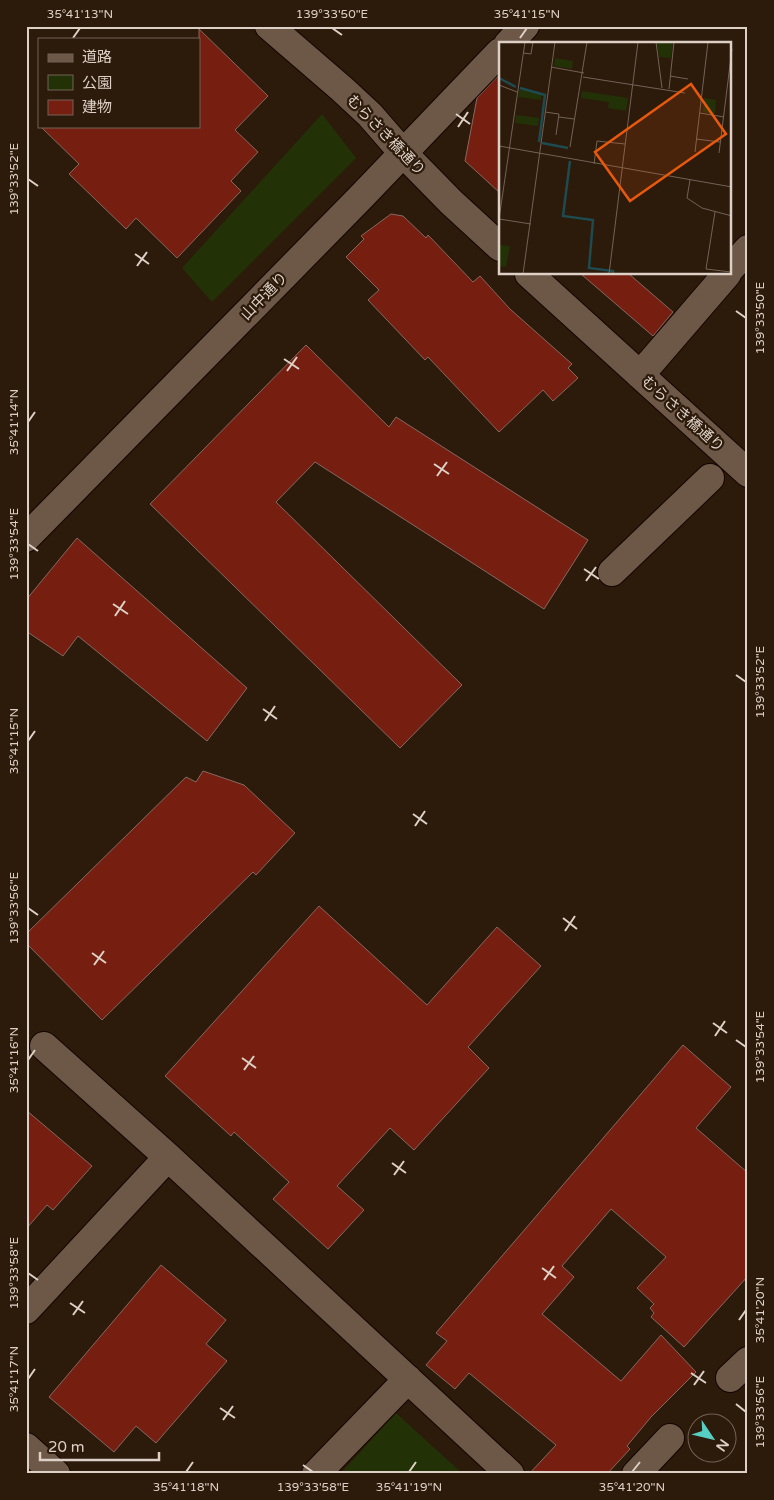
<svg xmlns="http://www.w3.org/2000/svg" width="774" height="1500" viewBox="0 0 774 1500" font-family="'Varela Round','Noto Sans JP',sans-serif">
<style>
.green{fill:#223206}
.building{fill:#761f10;stroke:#866963}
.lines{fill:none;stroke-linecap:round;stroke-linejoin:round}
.minor-casing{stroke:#140500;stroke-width:30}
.minor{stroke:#6d5746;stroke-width:28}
.ticks{fill:none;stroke:#ddd0c6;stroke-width:2}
.labels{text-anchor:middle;stroke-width:4.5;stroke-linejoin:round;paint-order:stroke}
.street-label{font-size:15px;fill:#ddd0c6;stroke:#2c1a0b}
.inset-river{fill:none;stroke:#1e4b4f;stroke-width:2.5}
.inset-road{fill:none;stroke:#736356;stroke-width:1}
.view{fill:#e8590c;fill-opacity:0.15;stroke:#e8590c;stroke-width:2.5}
.inset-edge{fill:none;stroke:#ddd0c6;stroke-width:2.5}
.neatline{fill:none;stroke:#ddd0c6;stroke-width:2}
.ticks-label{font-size:12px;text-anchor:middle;fill:#ddd0c6}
</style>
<rect width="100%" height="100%" fill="#2c1a0b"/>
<path class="green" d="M 322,114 L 356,158 L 212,302 L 182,268 Z
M 396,1413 L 463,1474 L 340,1474 Z"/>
<path class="building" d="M 199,29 L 268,96 L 235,130 L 258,152 L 231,181 L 241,191 L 177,258 L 136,218 L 126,229 L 69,174 L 79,164 L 40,126 L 199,126 Z
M 500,74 L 500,193 L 465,161 L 477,98 Z
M 391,214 L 403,216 L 426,238 L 428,235 L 473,282 L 480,276 L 510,309 L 572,364 L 568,368 L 578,378 L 553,401 L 543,390 L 499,432 L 428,357 L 425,360 L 368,300 L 379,290 L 346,257 L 364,239 L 361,236 Z
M 581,274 L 629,274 L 673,312 L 653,336 Z
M 306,345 L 389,427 L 396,417 L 588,540 L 544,609 L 315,462 L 276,502 L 462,685 L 400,748 L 150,504 Z
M 77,538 L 247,688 L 207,741 L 78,636 L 63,656 L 26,631 L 26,600 Z
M 203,771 L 244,785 L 295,833 L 256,875 L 253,872 L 102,1020 L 26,943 L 26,934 L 186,777 L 196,782 Z
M 319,906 L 427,1005 L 497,927 L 541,966 L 468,1047 L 489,1068 L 414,1150 L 390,1128 L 337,1186 L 364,1210 L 328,1249 L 273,1199 L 289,1182 L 234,1132 L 231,1136 L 165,1076 Z
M 683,1045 L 731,1087 L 696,1128 L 748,1173 L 748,1276 L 684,1347 L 651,1317 L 654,1313 L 650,1308 L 654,1304 L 637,1288 L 666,1257 L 611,1209 L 562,1266 L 574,1277 L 542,1314 L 621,1381 L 661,1335 L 696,1372 L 651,1417 L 627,1446 L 630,1449 L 607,1474 L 529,1474 L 556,1445 L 469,1373 L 455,1389 L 426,1365 L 447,1341 L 436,1333 Z
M 26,1110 L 92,1166 L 53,1210 L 47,1205 L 26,1229 Z
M 161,1265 L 226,1320 L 206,1344 L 227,1361 L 156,1443 L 136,1426 L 114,1452 L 49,1397 Z"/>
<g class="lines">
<defs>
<path id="minor" d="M 269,26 L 342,89 L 370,115 L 403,153 L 451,202 L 500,247
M 508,44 L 525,26
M 730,269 L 748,249
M 529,274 L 748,473
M 640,375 L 727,274
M 26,538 L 361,197 L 500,52
M 612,572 L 710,478
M 44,1046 L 168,1157 L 510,1474
M 26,1310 L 168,1157
M 730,1378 L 748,1361
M 26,1447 L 56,1474
M 316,1474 L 408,1379
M 636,1474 L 670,1438"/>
</defs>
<use href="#minor" class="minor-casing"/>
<use href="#minor" class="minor"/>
</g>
<path class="ticks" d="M 332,28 L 342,35M 73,38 L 80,28M 520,38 L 527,28M 456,114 L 470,124M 458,127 L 468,112M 28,179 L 38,186M 135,254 L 149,264M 137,266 L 147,252M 736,311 L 746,318M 284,359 L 299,369M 287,371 L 297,357M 28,422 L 35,412M 434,464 L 449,474M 437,476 L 447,462M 28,544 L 38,551M 584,569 L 599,579M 586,581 L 596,567M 113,604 L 128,614M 115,616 L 125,601M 736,675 L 746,682M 263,709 L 277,719M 265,721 L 275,706M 28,741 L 35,731M 413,814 L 427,824M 415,826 L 425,811M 28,908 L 38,915M 563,918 L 577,929M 565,931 L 575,916M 92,953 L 106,963M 94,965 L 104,951M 713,1023 L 727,1033M 715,1036 L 725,1021M 736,1040 L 746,1047M 242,1058 L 256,1068M 28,1060 L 35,1050M 244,1070 L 254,1056M 392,1163 L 406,1173M 394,1175 L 404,1161M 542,1268 L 556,1278M 28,1273 L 38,1280M 544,1280 L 554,1266M 70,1303 L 85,1313M 73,1315 L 83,1301M 739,1320 L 746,1310M 691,1373 L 706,1383M 28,1379 L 35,1369M 694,1385 L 704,1371M 736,1404 L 746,1412M 220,1408 L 235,1418M 223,1420 L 233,1406M 303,1465 L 313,1472M 186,1472 L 193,1462M 409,1472 L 416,1462M 632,1472 L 640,1462"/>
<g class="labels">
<g class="street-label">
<text transform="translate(386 135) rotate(46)" y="5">むらさき橋通り</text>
<text transform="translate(264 296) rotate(-46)" y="5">山中通り</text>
<text transform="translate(683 414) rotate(42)" y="5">むらさき橋通り</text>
</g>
</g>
<g transform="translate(499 42)">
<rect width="232" height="232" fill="#2c1a0b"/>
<path d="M 158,0 L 174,0 L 172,16 L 160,15 ZM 56,16 L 74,19 L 73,27 L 55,24 ZM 20,47 L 42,53 L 42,58 L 19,55 ZM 83,49 L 129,56 L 127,69 L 109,66 L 110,60 L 82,56 ZM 205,56 L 217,58 L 216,72 L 204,70 ZM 17,73 L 40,76 L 39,84 L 16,81 ZM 0,203 L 11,204 L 7,225 L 0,224 Z" fill="#223206"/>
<path class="inset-river" d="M 0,36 L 17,45M 21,46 L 46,53 L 40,100M 43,101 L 69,106M 71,119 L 64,174 L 94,178 L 90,226 L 114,229 L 114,232"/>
<path class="inset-road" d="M 157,0 L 163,46M 24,11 L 32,12 L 34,0M 52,25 L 85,31M 171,34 L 189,37M 84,35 L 186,51M 0,43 L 18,50M 170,47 L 175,0M 46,70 L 60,72 L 57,93M 201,71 L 225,75M 60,75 L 75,77M 197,97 L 221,100M 0,104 L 233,145M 71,105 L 88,0M 196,110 L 209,0M 220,111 L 233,7M 95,122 L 98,99 L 126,102M 191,138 L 188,156 L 203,166 L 233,174M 216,170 L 207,227 L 232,230M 0,177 L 26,0M 0,177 L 32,182M 24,232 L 56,0M 110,232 L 139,0"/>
<path class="view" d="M 192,42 L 227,92 L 131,159 L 96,110 Z"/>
<rect width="232" height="232" class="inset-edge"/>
</g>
<rect width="774" height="1500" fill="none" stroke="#2c1a0b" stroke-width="55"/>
<rect x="38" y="38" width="162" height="90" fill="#2c1a0b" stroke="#736356"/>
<rect x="48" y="54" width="25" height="8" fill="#6d5746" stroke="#736356"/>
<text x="82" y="62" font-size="15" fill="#ddd0c6">道路</text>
<rect x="48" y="75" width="25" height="15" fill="#223206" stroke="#736356"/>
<text x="82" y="88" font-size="15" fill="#ddd0c6">公園</text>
<rect x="48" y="100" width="25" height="15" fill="#761f10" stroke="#736356"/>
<text x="82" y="112" font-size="15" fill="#ddd0c6">建物</text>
<g transform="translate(712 1438) rotate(125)"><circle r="24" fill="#2c1a0b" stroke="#736356"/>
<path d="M0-4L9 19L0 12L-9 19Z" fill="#57cec2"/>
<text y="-8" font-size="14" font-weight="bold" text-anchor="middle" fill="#ddd0c6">N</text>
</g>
<path d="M40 1452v8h119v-8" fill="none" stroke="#ddd0c6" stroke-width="2.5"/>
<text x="48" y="1452" font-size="15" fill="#ddd0c6" stroke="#2c1a0b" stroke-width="4" paint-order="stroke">20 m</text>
<rect x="28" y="28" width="718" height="1444" class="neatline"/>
<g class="ticks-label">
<text x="80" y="18">35°41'13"N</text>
<text x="332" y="18">139°33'50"E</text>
<text x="527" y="18">35°41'15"N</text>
<text transform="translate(14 179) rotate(-90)" y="4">139°33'52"E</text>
<text transform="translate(760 318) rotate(-90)" y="4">139°33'50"E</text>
<text transform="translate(14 422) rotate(-90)" y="4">35°41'14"N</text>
<text transform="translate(14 544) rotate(-90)" y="4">139°33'54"E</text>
<text transform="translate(760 682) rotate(-90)" y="4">139°33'52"E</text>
<text transform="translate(14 741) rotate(-90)" y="4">35°41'15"N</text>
<text transform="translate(14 908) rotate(-90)" y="4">139°33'56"E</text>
<text transform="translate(760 1047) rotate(-90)" y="4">139°33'54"E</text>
<text transform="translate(14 1060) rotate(-90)" y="4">35°41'16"N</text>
<text transform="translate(14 1273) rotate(-90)" y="4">139°33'58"E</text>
<text transform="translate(760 1310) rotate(-90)" y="4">35°41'20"N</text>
<text transform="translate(14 1379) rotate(-90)" y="4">35°41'17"N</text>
<text transform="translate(760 1412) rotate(-90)" y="4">139°33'56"E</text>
<text x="186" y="1491">35°41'18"N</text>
<text x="313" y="1491">139°33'58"E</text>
<text x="409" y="1491">35°41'19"N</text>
<text x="632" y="1491">35°41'20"N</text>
</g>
</svg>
